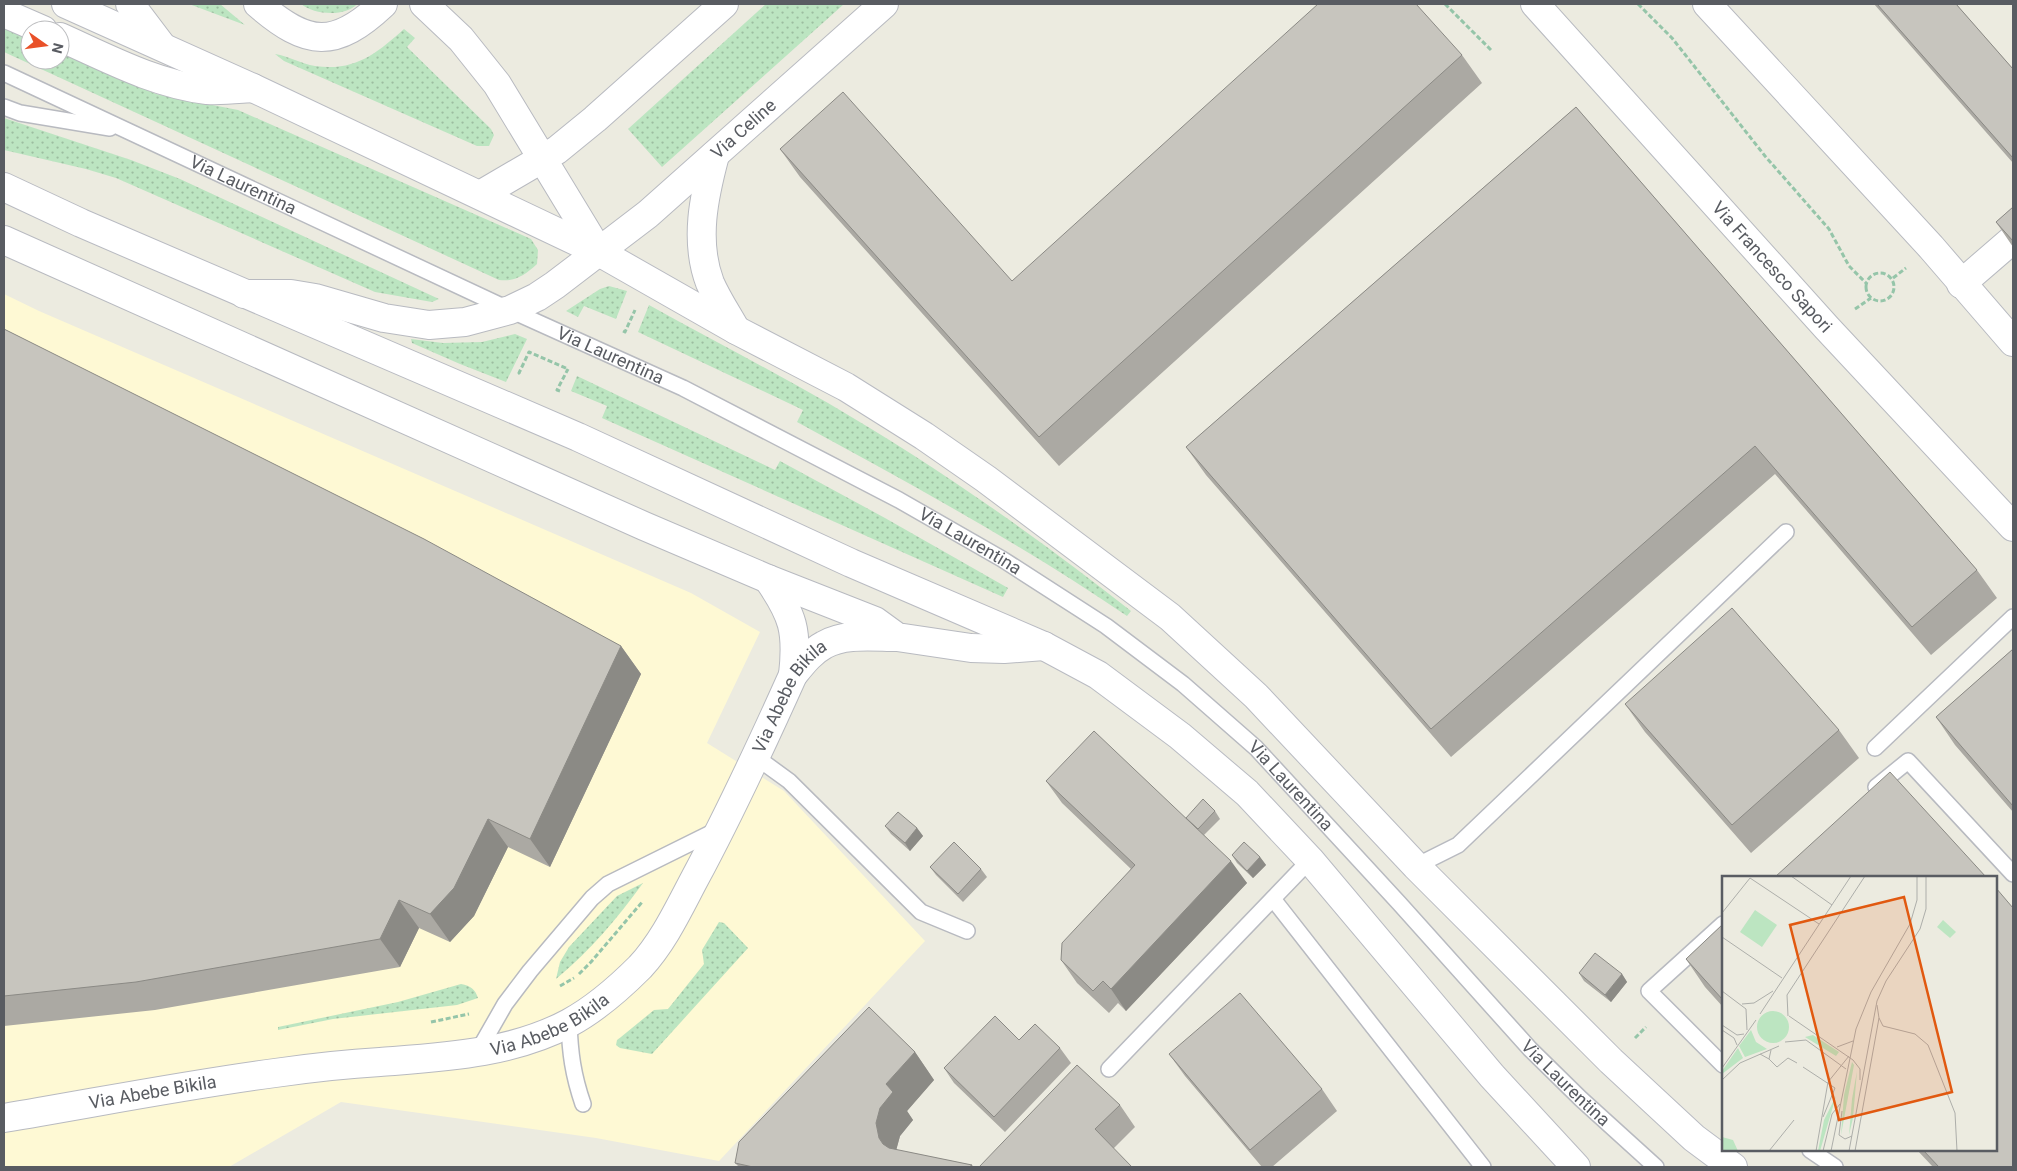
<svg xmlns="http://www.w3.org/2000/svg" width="2017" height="1171" viewBox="0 0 2017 1171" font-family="Roboto,sans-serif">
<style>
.commercial{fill:#fef9d4}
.grass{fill:url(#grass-dots)}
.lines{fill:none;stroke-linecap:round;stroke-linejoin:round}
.service-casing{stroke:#b8bac0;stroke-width:18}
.minor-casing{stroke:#b8bac0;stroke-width:30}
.tertiary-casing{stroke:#b8bac0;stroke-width:30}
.secondary-casing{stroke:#b9bbc2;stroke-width:30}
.path{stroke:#95c5a9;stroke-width:3;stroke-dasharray:5 2.5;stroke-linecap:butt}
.service{stroke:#fff;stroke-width:15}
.minor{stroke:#fff;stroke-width:28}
.tertiary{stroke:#fff;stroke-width:28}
.secondary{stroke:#fff;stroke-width:28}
.wall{fill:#aba9a3}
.shaded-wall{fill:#8b8a85}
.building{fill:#c7c5be;stroke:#8b8a85}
.labels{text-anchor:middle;stroke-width:4;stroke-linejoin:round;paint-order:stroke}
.street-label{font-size:18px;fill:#595c62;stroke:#fff}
.inset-road{fill:none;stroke:#adaeaa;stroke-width:1}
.view{fill:#e15910;fill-opacity:0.15;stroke:#e15910;stroke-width:2.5}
.inset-edge{fill:none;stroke:#595c62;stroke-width:2.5}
</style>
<defs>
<pattern id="grass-dots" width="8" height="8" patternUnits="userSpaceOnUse" patternTransform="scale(1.25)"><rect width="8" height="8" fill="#bce5c1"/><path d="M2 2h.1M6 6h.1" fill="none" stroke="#9cbda0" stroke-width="1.8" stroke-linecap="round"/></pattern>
</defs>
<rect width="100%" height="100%" fill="#ecebe0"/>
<path class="commercial" d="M 4,294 L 39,311 L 691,593 L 760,632 L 707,743 L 784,791 L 925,941 L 719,1161 L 596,1138 L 341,1102 L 229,1167 L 4,1167 Z"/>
<path class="grass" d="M 189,4 L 220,4 L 245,25 Z
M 301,4 L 357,4 C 346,17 314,15 301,4 Z
M 766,4 L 844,4 L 662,167 L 628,129 Z
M 4,26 L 30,37 L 30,60 L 60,60 L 60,51 L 156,94 L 238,110 L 531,239 L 538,250 L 537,264 C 525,275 515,282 499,280 L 4,52 Z
M 404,29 L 415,38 L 407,47 L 491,129 L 494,135 L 489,146 L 477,146 L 284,61 L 275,54 C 289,56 301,64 315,66 C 355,72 377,53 404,29 Z
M 4,118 L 131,160 L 180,179 L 439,299 L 432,302 L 375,292 L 116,178 L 86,169 L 4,150 Z
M 609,286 L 627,291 L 616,319 L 584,306 L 578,317 L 566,311 L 600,289 Z
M 649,305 C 708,338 769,369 828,403 C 934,465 1035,535 1131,611 L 1127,616 C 1021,544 909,483 797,422 L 803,410 L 638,332 Z
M 515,334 L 527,339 L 506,382 L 460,364 L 412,343 L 411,339 L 443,343 L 482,342 Z
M 577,376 L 775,470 L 780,461 L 885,518 L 1008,588 L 1003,597 L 602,418 L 607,406 L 571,391 Z
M 643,883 C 617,919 590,951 556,979 L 560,962 L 569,947 L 617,896 Z
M 719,922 L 724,923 L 748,948 L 652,1054 L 620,1048 L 616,1045 L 617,1040 L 621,1037 L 654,1010 L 668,1009 L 704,964 L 702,950 Z
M 461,984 C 471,986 475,989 478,998 L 457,1005 L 333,1019 L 278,1030 L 278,1027 L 398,1002 Z"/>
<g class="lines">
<defs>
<g id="service">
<path id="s1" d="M 4,73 L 510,310 L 683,388 L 899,500 L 1002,559 L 1106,626 L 1183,684 L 1256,748 L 1399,903 L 1530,1049 L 1581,1099 L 1656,1167"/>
<path d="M 4,107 L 20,113 L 110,128"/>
<path d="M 1875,748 L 2013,617"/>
<path d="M 756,757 L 789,781 L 921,912 L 967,931"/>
<path d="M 1876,787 L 1908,761 L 2013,874"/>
<path d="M 1416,866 L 1458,845 L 1786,532"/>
<path d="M 1273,899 L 1483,1167"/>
<path d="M 1723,924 L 1649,991 L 1723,1065"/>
<path d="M 569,1023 C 570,1053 573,1075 583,1104"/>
<path d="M 477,1053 L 505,1004 L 530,971 L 592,898 L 608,884 L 719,829"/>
<path d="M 1109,1069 L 1310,860"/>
<path d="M 1810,1150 L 1835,1167"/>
</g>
<g id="minor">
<path d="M 258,4 C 308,47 335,49 383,4"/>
<path d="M 424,4 L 461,39 L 497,84 L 599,252"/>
<path d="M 4,240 L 644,526 L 768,579 L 875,621 L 897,637 L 971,648 L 1004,649 L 1044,646"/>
<path d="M 1961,284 L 2013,239"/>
<path d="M 768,579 C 793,615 798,631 793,675"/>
<path id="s2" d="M 4,1118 C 94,1103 184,1085 275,1073 C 310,1068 345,1064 380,1062 C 444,1057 511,1054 569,1023 C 595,1009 620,987 640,967 C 664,941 679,908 695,878 C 731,811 762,744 793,675 C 802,664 811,652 824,645 C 844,633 874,637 897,637"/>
</g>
<g id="tertiary">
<path d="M 130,4 L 161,45"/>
<path id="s3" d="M 1535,4 L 1827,328 L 2013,527"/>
<path d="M 1707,4 L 1931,247 L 2013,342"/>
<path d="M 4,13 L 43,30"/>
<path d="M 60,37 C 107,58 155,84 207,90 C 222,91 238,89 253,88"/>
<path d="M 715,155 C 704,196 694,241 710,283 C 717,299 727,314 736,330"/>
<path d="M 480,195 L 557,150 L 595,119 L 724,4"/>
<path id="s4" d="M 244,294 L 291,294 L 315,298 L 384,318 L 429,325 L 465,322 L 510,310 L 537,297 L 555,285 L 648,214 L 884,4"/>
</g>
<path id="secondary" d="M 66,4 L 253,88 L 599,252 L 736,330 L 846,387 L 924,436 L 986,479 L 1170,617 L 1256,696 L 1416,866 L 1611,1061 L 1694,1138 L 1733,1167
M 4,187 L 81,223 L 578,437 L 851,563 L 1044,646 L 1098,675 L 1180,736 L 1247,793 L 1310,860 L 1492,1076 L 1576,1167"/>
</defs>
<use href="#service" class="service-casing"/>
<use href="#minor" class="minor-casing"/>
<use href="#tertiary" class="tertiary-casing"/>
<use href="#secondary" class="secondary-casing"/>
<path class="path" d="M 1445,4 L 1491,50
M 1638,4 L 1672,38 L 1765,156 L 1829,229 L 1849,266 L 1866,283
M1866 287a14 14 0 1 1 28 0a14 14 0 1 1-28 0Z
M 1893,278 L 1906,268
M 1855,309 L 1871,298
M 623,331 L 625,332 L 635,310
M 520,374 L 519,373 L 529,352 L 568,369
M 560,391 L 557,390 L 568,369
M 579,974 L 591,962 L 643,901
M 560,986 L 574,978
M 431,1022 L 469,1014
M 1635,1038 L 1646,1027"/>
<use href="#service" class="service"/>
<use href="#minor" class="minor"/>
<use href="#tertiary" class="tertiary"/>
<use href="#secondary" class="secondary"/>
</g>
<path class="wall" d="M 1874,4 L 1956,4 L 2013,69 L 2013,163 Z
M 1462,55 L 1482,83 L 1059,466 L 800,177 L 780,149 L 1012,281 Z
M 1576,107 L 1977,570 L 1997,598 L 1931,655 L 1775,474 L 1451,757 L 1206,475 L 1186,447 Z
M 2013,207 L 2013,247 L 1996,222 Z
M 4,329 L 621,646 L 641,674 L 550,867 L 508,847 L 474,916 L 450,942 L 419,928 L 400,967 L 155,1010 L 4,1026 Z
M 2013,649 L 2013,812 L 1955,745 L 1936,717 Z
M 1625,704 L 1839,730 L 1859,758 L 1751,853 L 1645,732 Z
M 1046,781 L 1186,818 L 1215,811 L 1220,819 L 1204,835 L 1247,883 L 1126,1011 L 1118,1003 L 1109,1013 L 1077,983 L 1061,960 L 1131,869 L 1062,803 Z
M 885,826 L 917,828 L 923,836 L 910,851 L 891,834 Z
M 1232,855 L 1260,857 L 1266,865 L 1253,878 L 1237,863 Z
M 930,867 L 981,869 L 987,877 L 963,902 L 936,875 Z
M 1723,924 L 1723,1007 L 1705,987 L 1686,959 Z
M 1579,973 L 1622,974 L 1627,982 L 1611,1002 L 1584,981 Z
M 1019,1040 L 1060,1048 L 1071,1063 L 1005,1132 L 954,1083 L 944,1068 Z
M 915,1052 L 934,1080 L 907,1111 L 913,1120 L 900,1136 L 896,1150 L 972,1165 L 974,1167 L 739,1167 L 735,1163 Z
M 1169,1054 L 1322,1089 L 1337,1111 L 1272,1167 L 1262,1167 L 1185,1076 Z
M 1120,1105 L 1135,1127 L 1114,1148 L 979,1167 Z
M 1917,1150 L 1996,1150 L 2013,1167 L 1933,1167 Z"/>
<path class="shaded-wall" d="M 621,646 L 641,674 L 550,867 L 530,839 Z
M 488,819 L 508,847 L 474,916 L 450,942 L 430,914 Z
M 917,828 L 923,836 L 910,851 L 905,843 Z
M 1260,857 L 1266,865 L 1253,878 L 1247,871 Z
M 1231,861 L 1247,883 L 1126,1011 L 1111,989 Z
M 399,900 L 419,928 L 400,967 L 380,939 Z
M 1622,974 L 1627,982 L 1611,1002 L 1605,995 Z
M 915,1052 L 934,1080 L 907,1111 L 913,1120 L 900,1136 L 896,1151 L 898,1166 L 879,1138 L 876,1123 L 886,1084 Z"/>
<path class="building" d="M 1318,4 L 1416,4 L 1462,55 L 1039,437 L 780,149 L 843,92 L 1012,281 Z
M 1877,4 L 1956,4 L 2013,69 L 2013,158 Z
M 1576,107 L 1977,570 L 1912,627 L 1755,446 L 1431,729 L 1186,447 Z
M 2013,207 L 2013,241 L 1996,222 Z
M 4,329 L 424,539 L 621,646 L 530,839 L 488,819 L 454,888 L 430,914 L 399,900 L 380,939 L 136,982 L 4,996 Z
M 1732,608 L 1839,730 L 1732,825 L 1625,704 Z
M 2013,649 L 2013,806 L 1936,717 Z
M 1094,731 L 1231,861 L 1111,989 L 1103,981 L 1093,991 L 1061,960 L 1062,943 L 1135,865 L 1046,781 Z
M 1890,772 L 1986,877 L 1775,877 Z
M 1203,799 L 1215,811 L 1198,829 L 1186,818 Z
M 898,812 L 917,828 L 905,843 L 885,826 Z
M 954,842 L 981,869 L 958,894 L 930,867 Z
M 1244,842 L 1260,857 L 1247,871 L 1232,855 Z
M 1996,888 L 2013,908 L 2013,1167 L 1939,1167 L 1923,1150 L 1996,1150 Z
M 1723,924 L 1723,1000 L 1686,959 Z
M 1595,953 L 1622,974 L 1605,995 L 1579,973 Z
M 1240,993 L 1322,1089 L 1250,1150 L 1169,1054 Z
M 869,1007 L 915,1052 L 886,1084 L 893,1092 L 880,1108 L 876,1123 L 879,1138 L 883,1144 L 889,1148 L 972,1165 L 969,1167 L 753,1167 L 735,1163 L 739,1142 Z
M 995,1016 L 1019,1040 L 1035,1024 L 1060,1048 L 994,1117 L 944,1068 Z
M 1077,1065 L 1120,1105 L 1095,1129 L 1132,1167 L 979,1167 Z"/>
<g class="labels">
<g class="street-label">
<text dy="6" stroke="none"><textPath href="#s4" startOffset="568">Via Celine</textPath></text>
<text dy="6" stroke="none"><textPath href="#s1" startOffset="264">Via Laurentina</textPath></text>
<text dy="6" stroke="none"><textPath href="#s3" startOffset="354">Via Francesco Sapori</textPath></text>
<text dy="6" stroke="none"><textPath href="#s1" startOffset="669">Via Laurentina</textPath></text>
<text dy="6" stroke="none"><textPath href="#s1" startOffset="1074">Via Laurentina</textPath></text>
<text dy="6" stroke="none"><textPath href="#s2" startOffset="976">Via Abebe Bikila</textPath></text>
<text dy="6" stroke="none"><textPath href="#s1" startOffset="1479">Via Laurentina</textPath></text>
<text dy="6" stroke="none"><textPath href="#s2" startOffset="556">Via Abebe Bikila</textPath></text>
<text dy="6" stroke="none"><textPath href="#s1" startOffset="1884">Via Laurentina</textPath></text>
<text dy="6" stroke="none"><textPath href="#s2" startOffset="151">Via Abebe Bikila</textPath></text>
</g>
</g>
<g transform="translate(1722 876)">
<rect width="275" height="275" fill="#ecebe0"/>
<path d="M35 151a16 16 0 1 1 32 0a16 16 0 1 1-32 0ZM 29,154 L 34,166 L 45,173 L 23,181 L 17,170 ZM 91,159 L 117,176 L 114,180 L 83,161 ZM 16,172 L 21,182 L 0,198 L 0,195 ZM 130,186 L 132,189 L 119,259 L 122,219 ZM 135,195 L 131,242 L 127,259 L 130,223 ZM 114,220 L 98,275 L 96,275 L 102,244 Z" fill="#bce5c1"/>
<path d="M 0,261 L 11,264 L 16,275 L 0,275 Z" fill="#bce5c1"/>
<path d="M 33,34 L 55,49 L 40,71 L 18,56 Z" fill="#bce5c1"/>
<path d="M 221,44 L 234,56 L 228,62 L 215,51 Z" fill="#bce5c1"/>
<path class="inset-road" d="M 69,0 L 110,29M 0,37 L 28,2 L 97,48M 0,61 L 60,102M 0,115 L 24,133 L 25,154M 20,128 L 32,127 L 51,115M 38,138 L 129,0M 66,140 L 65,119 L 143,0M 67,140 L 131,184 L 138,193 L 138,204M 157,142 L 161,150 L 193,158 L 206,169 L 233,237 L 235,275M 0,149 L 15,159 L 22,158M 0,154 L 12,162 L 15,169M 63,166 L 84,164 L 124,193M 115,171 L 131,165M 38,178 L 47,183 L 49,174M 47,183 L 55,191 L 66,182 L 75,187M 81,191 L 113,212 L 101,241M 0,192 L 34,144M 0,204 L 18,187 L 57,170M 120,235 L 117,259 L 123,263 L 130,260M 47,275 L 72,244M 94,275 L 106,206 L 127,180M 101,275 L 110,238 L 118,228M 109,275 L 134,153 L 149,116 L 188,48 L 195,24 L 195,0M 127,275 L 155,125 L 164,105 L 198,53 L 204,33 L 204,0M 133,275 L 157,142 L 155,129"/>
<path class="view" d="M 182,21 L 230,216 L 117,244 L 68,49 Z"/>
<rect width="275" height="275" class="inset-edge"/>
</g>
<rect width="2017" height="1171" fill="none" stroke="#595c62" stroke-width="10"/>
<g transform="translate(45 45) rotate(104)"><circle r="24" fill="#ffffff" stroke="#bdbec0"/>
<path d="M0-4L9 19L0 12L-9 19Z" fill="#e95129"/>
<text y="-8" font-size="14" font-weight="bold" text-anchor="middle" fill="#595c62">N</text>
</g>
</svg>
